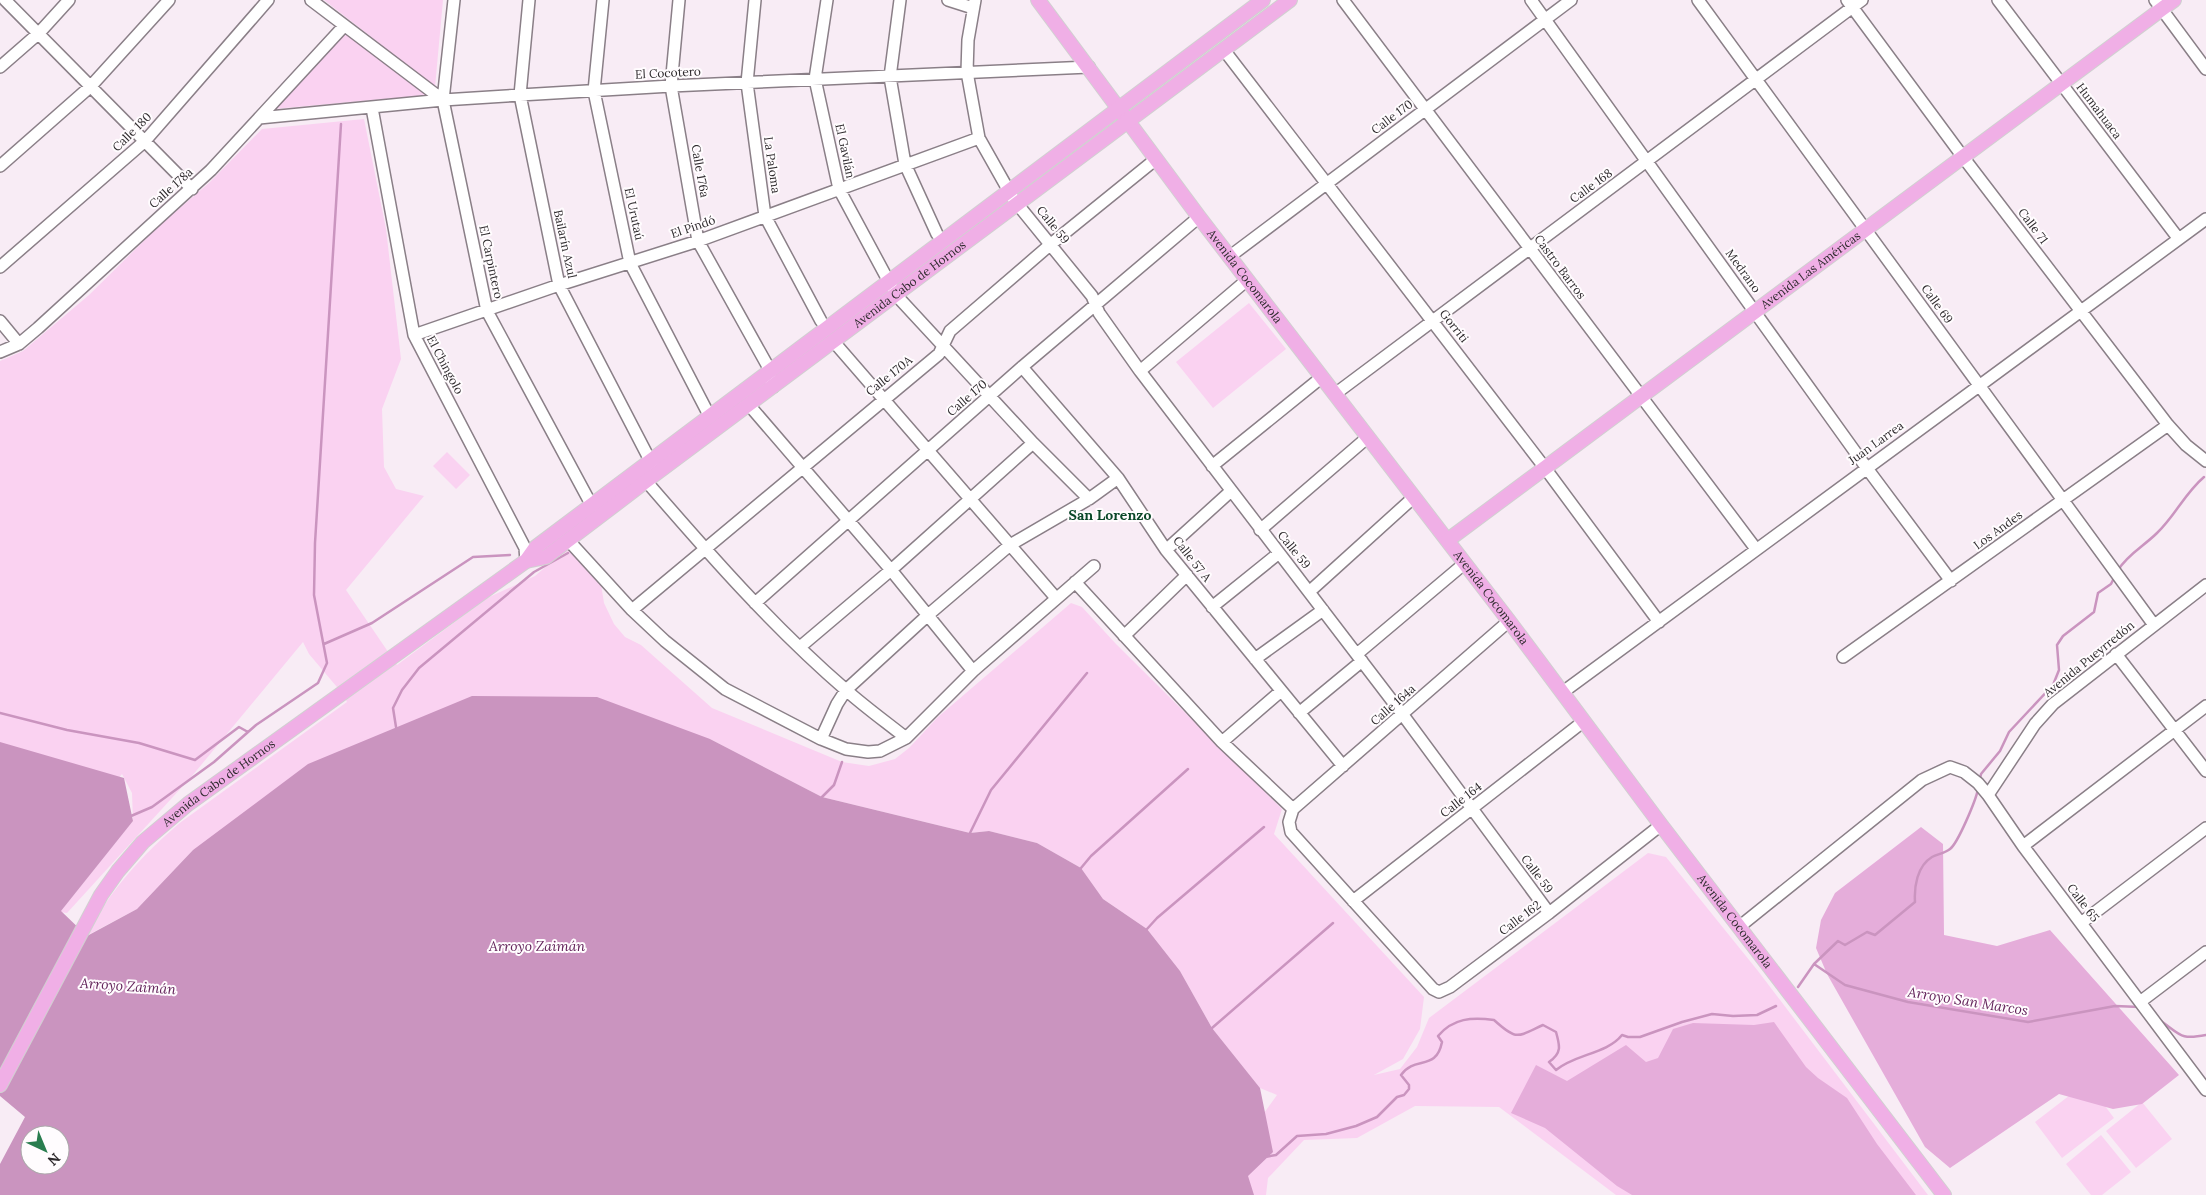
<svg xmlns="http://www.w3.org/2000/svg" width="2206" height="1195" viewBox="0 0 2206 1195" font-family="Lora,serif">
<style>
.green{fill:#fad2f1}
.forest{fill:#e5adda}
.water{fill:#ca94bf;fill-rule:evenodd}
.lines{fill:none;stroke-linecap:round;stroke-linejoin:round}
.stream{stroke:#ca94bf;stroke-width:2.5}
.minor-casing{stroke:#8a7f87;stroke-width:14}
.major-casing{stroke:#d1d0d1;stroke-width:16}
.minor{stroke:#fff;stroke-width:11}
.major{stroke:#f0afe6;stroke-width:14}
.labels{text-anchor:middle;stroke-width:4;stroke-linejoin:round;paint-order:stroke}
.street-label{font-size:12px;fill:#2e2a2d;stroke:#fffcfe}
.neighbourhood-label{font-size:14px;font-weight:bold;fill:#0b4829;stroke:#fffcfe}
.water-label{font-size:14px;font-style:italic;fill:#63235a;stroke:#fffcfe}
</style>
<rect width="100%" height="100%" fill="#f8ecf5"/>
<path class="green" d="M 324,0 L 443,0 L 435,87 Z
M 346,29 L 429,95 L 274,109 Z
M 364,119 L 386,229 L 401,359 L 382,409 L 384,467 L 396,489 L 424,496 L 346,590 L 397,665 L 487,598 L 535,576 L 569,547 L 600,578 L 604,603 L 614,624 L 625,637 L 641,645 L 712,708 L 842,762 L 869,766 L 895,759 L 909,748 L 938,717 L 1071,603 L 1082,607 L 1116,644 L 1282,809 L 1274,834 L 1424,997 L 1420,1029 L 1403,1059 L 1374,1075 L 1400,1069 L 1417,1047 L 1429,1018 L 1648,853 L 1666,857 L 1758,971 L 1928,1195 L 1616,1195 L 1499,1107 L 1415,1106 L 1357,1138 L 1304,1140 L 1268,1178 L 1266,1195 L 1247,1195 L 1248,1135 L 1277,1095 L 1260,1088 L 1212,1028 L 1180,971 L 1147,929 L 1103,899 L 1081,868 L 1037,843 L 989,831 L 970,833 L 822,797 L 710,739 L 193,850 L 137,909 L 86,936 C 110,890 142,855 181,822 L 347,702 L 342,693 L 309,654 L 303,642 L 192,776 L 67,913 L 60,912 L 133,821 L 132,793 L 122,774 L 61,847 L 0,822 L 0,361 L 23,351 L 89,295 L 160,225 L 209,183 L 262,129 Z
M 1249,303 L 1286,349 L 1213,408 L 1176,362 Z
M 447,452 L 470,475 L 456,489 L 433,466 Z
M 2087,1082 L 2114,1118 L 2062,1158 L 2035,1122 Z
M 2142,1102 L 2172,1139 L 2136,1168 L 2106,1131 Z
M 2101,1135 L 2131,1172 L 2102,1195 L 2091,1195 L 2066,1164 Z"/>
<path class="forest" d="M 1921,827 L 1943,844 L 1944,935 L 1997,946 L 2050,930 L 2179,1075 L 2142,1104 L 2113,1109 L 2059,1094 L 1950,1168 L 1925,1147 L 1827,974 L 1816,948 L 1821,920 L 1835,893 Z
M 1774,1022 L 1806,1067 L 1818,1078 L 1847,1098 L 1877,1144 L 1916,1195 L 1632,1195 L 1617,1186 L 1545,1128 L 1511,1113 L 1536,1065 L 1567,1081 L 1626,1045 L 1646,1062 L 1658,1058 L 1673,1029 L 1693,1023 L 1754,1025 Z"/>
<path class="water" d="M 472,696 L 597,697 L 710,739 L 822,797 L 970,833 L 989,831 L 1037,843 L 1081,868 L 1103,899 L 1147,929 L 1180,971 L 1212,1028 L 1260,1088 L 1273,1152 L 1248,1176 L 1254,1195 L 0,1195 L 0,1164 L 25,1117 L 0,1096 L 0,742 L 124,778 L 133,821 L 61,911 L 87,936 L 137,909 L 193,850 L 308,764 ZM 30,1135 L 60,1135 L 60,1165 L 30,1165 Z"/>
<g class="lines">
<path class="stream" d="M 2118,570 C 2128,554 2144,546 2157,533 C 2175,516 2185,493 2204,477
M 324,644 L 372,623 L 473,557 L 510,555
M 0,713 L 67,730 L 139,743 L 195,760 L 239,727 L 248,732
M 396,727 L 393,708 L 402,690 L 419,668 L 534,572 L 568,553
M 1980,779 L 1981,774 L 2000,751 L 2009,732 L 2053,685 L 2059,670 L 2057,645 L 2063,636 L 2094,612 L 2098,593 L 2111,584 L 2114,578
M 822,797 L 834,785 L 842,762
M 131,816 L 152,807 L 214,762 L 256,725 L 318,683 L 327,663 L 314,595 L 315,543 L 341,124
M 970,833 L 991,790 L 1087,673
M 1081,868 L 1091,856 L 1188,769
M 1147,929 L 1157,918 L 1264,827
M 1814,964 L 1845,985 L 1908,1002 L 2028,1022 L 2115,1006 L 2140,1007
M 1798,987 L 1814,964 L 1838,941 L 1845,945 L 1867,932 L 1875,935 L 1915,902 C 1914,887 1917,866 1932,857 C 1938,854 1945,853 1950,849 C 1958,843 1976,800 1978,789
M 2161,1021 C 2181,1035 2180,1040 2206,1035
M 1212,1028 L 1333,923
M 1265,1157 L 1276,1155 L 1297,1136 L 1326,1134 L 1356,1126 L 1377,1117 L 1397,1097 L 1404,1095 L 1409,1089 L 1409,1085 L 1401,1075 C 1415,1055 1436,1072 1442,1042 L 1438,1036 C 1453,1018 1472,1017 1494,1020 C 1517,1041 1517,1037 1543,1025 L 1556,1032 C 1560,1046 1562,1053 1549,1062 L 1556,1070 C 1575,1054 1607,1054 1622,1035 L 1628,1037 L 1640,1037 L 1682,1022 L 1712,1014 L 1733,1016 L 1757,1015 L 1776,1006"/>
<defs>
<path id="minor" d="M 5,0 L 192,189
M 311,0 L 443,100
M 454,0 L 443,100 L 487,311 L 592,506
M 529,0 L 520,95 L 559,285 L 654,468
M 603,0 L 594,91 L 630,263 L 710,417
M 679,0 L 671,86 L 698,241 L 771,372 L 768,377 L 773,387
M 755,0 L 747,83 L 765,216 L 821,321
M 827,0 L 815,79 L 839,189 L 896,295 L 1033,443 L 1089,499
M 900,0 L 890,77 L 905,164 L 937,234
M 948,0 L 973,8
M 975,0 L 968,40 L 967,72 L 979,138 L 1014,200 L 1092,296 L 1099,313 L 1140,371 L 1403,715 L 1549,913
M 1343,0 L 1756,549
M 1531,0 L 1866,467 L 1951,581
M 1698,0 L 2154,625
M 1847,0 L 1963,157 L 2168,425 L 2186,445 L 2206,461
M 1998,0 L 2178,238
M 2155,0 L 2206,69
M 1224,50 L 1545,468 L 1659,622
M 0,67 L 39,33 L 69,0
M 372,108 L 414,335 L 525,548 L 526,561
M 259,118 L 443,100 L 520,95 L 671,86 L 1089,67
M 0,166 L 91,86 L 169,0
M 1229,257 L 1571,0
M 0,267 L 145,141 L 268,0
M 0,321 L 19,344
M 414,335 L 559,285 L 698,241 L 979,138
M 834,342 L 1056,598
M 0,352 L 19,344 L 38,328 L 211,170 L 344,26
M 1022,367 L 1118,478 L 1166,550 L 1343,766
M 1140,371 L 1247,280
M 1335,394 L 1862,0
M 749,405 L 891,570 L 973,671
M 1212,466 L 1322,377
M 646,481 C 709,554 773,627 846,690 C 865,707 886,722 906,738
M 1260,530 L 1368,437
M 569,541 L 632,610 L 665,641 L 725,689 L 821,739 L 846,749 L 868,752 L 880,751 L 906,738 L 973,671 L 1094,566
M 1166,550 L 1231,491
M 1075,582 L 1222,742 L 1293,809
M 1309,592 L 1414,497
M 755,603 L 1022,367 L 1199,217
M 1212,607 L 1279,553
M 632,610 L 939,354 L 950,331 L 1051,244 L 1156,159
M 1124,636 L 1187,575
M 800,647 L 891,570 L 1033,443
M 1357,654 L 1465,563
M 2116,654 L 2206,771
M 1843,657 L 2168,425
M 1255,659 L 1323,610
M 1563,692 L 2206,219
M 1299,713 L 1362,661
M 821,739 L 837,704 L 846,690 L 928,615 L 1010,545 L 1089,499 L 1118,478
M 1222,742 L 1281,691
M 1988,795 L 2035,724 L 2053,704 L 2206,585
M 1293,809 L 1289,822 L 1291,832 L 1433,989 L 1439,992 L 1450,987 L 1549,913 L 1661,825
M 1293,809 L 1509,621
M 2023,846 L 2206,706
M 1353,901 L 1584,721
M 2081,923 L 2206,828
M 1739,927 L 1922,780 L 1950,767 L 1964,772 L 1978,783 L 1988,795 L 2023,846 L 2206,1090
M 2140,1002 L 2206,952"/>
<g id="major">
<path id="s1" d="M 1038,0 L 1199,217 L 1509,621 L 1661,825 L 1944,1195"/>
<path id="s2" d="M 1448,540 L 2174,0"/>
<path id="s3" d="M 526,561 L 546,557 L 646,481 L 1290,0"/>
<path id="s4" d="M 0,1085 L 101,895 L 118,871 L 143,842 L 188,804 L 526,561 L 536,547 L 544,541 L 1263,0"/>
</g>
</defs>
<use href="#minor" class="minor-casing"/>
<use href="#major" class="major-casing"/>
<use href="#minor" class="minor"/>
<use href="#major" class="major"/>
</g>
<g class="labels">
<g class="street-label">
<text transform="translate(668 73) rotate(-3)" y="4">El Cocotero</text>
<text transform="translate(2099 111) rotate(53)" y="4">Humahuaca</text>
<text transform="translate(1392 117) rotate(-37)" y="4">Calle 170</text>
<text transform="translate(132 132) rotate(-45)" y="4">Calle 180</text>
<text transform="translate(845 151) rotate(78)" y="4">El Gavilán</text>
<text transform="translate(772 165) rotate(82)" y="4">La Paloma</text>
<text transform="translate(700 171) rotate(80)" y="4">Calle 176a</text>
<text transform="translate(1591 186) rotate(-36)" y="4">Calle 168</text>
<text transform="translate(171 188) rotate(-42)" y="4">Calle 178a</text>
<text transform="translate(634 214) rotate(78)" y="4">El Urutaú</text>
<text transform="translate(1053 225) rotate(51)" y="4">Calle 59</text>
<text transform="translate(2033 226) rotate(53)" y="4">Calle 71</text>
<text transform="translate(693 227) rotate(-19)" y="4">El Pindó</text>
<text transform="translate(565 244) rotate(78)" y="4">Bailarín Azul</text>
<text transform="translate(491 262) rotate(78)" y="4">El Carpintero</text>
<text transform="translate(1560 267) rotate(53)" y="4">Castro Barros</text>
<text dy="4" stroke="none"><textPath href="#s2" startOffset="452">Avenida Las Américas</textPath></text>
<text transform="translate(1743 271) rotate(54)" y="4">Medrano</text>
<text dy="4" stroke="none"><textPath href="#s1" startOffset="345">Avenida Cocomarola</textPath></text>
<text dy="4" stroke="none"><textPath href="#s3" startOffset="475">Avenida Cabo de Hornos</textPath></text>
<text transform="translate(1937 304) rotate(54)" y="4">Calle 69</text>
<text transform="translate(1454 326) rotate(52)" y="4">Gorriti</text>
<text transform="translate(445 365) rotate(62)" y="4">El Chingolo</text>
<text transform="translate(889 376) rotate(-39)" y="4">Calle 170A</text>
<text transform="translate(967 398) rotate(-41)" y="4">Calle 170</text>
<text transform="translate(1876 443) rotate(-36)" y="4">Juan Larrea</text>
<text transform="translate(1998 530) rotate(-36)" y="4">Los Andes</text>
<text transform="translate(1294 550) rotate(51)" y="4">Calle 59</text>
<text transform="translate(1192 559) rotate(52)" y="4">Calle 57 A</text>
<text dy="4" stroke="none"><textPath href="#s1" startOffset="750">Avenida Cocomarola</textPath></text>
<text transform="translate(2089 659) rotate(-39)" y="4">Avenida Pueyrredón</text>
<text transform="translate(1393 705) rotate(-41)" y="4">Calle 164a</text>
<text dy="4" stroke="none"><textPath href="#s4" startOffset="379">Avenida Cabo de Hornos</textPath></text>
<text transform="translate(1461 800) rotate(-38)" y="4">Calle 164</text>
<text transform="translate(1537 874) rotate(53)" y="4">Calle 59</text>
<text transform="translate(2083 903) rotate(53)" y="4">Calle 65</text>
<text transform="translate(1520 918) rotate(-37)" y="4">Calle 162</text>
<text dy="4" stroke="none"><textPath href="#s1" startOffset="1155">Avenida Cocomarola</textPath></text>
</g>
<g class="neighbourhood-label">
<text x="1110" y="520">San Lorenzo</text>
</g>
<g class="water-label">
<text x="537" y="951">Arroyo Zaimán</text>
<text transform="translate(128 986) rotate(4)" y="5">Arroyo Zaimán</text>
<text transform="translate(1968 1001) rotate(9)" y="5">Arroyo San Marcos</text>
</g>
</g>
<g transform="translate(45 1150) rotate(136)"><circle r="24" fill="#fffcfe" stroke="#aba8aa"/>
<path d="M0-4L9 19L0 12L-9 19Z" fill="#297d4f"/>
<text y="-8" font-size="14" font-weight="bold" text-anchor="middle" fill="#2e2a2d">N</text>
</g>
</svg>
